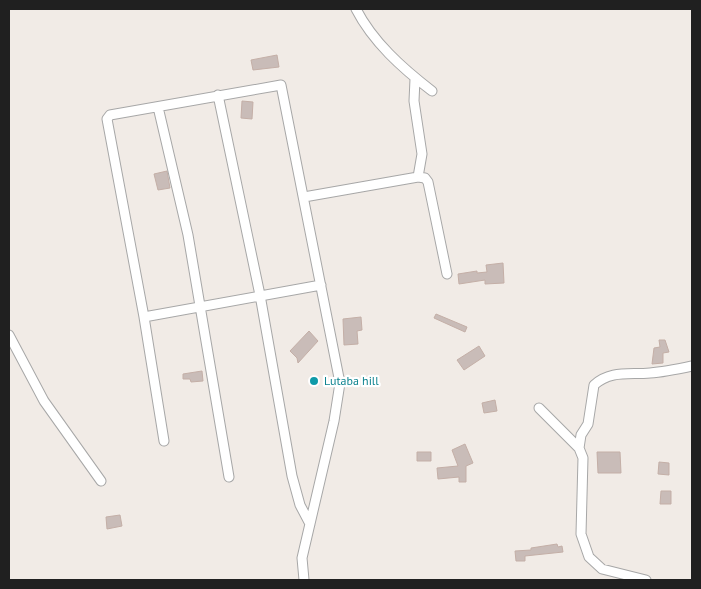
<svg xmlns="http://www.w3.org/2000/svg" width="701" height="589" viewBox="0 0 701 589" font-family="'PT Sans',sans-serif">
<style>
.building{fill:#c9bcb8;stroke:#c4afa7}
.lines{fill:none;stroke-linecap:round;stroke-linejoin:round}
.minor-casing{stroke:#a7a7a7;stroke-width:11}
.minor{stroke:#fff;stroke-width:9}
.culture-dot{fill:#0f9aa8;stroke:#fff;stroke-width:2}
.labels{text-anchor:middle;stroke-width:4.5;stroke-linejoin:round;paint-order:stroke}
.culture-label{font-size:12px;fill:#0d838f;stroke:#fff;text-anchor:start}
</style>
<rect width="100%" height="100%" fill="#f1ebe6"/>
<path class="building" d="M 277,55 L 279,67 L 253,70 L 251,60 Z
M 242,101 L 253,102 L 252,119 L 241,118 Z
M 167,171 L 170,188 L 158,190 L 154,174 Z
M 503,263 L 504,283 L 485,284 L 485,280 L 459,284 L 458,274 L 477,271 L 477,273 L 487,272 L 486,265 Z
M 436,314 L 467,327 L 465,332 L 434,318 Z
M 361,317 L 362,330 L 357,331 L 358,344 L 344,345 L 343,319 Z
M 309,331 L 318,341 L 298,363 L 297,358 L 290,351 Z
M 659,340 L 665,340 L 669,352 L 663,353 L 663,363 L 652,364 L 654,348 L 660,347 Z
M 479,346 L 485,356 L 464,370 L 457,360 Z
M 202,371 L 203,381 L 191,382 L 190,379 L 183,379 L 183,374 Z
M 495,400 L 497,411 L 484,413 L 482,403 Z
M 465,444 L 473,463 L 466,466 L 466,482 L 459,482 L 459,477 L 438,479 L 437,468 L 458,466 L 452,450 Z
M 417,452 L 431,452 L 431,461 L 417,461 Z
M 597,452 L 620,452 L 621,473 L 598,473 Z
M 659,462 L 669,463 L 669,475 L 658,474 Z
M 661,491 L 671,491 L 671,504 L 660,504 Z
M 120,515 L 122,526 L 107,529 L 106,517 Z
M 557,544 L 558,547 L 562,546 L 563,552 L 525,556 L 525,561 L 516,561 L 515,551 L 531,550 L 531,548 Z"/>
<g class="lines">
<defs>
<path id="minor" d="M 356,9 C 373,42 402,68 432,91
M 415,79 L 414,101 L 422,154 L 418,177
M 218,95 L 260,295 L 292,476 L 300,505 L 310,524
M 158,107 L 188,235 L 229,477
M 304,197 L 418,177 L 425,178 L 428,182 L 447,274
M 144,317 L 321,285
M 9,335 L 44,401 L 101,481
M 539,408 L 579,448 L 583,458 L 581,534 L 589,557 L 602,569 L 646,580
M 164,441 L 144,317 L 107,119 L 110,115 L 281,85 L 340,383 L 334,421 L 302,558 L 304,580
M 579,448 L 581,435 L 588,424 L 594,385 C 611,370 629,375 650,373 C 664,372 678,369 692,366"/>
</defs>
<use href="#minor" class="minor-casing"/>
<use href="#minor" class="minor"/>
</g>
<circle class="culture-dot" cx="314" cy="381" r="5"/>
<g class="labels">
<g class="culture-label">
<text x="324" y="385">Lutaba hill</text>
</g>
</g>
<rect width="701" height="589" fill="none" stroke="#202020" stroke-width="20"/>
</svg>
